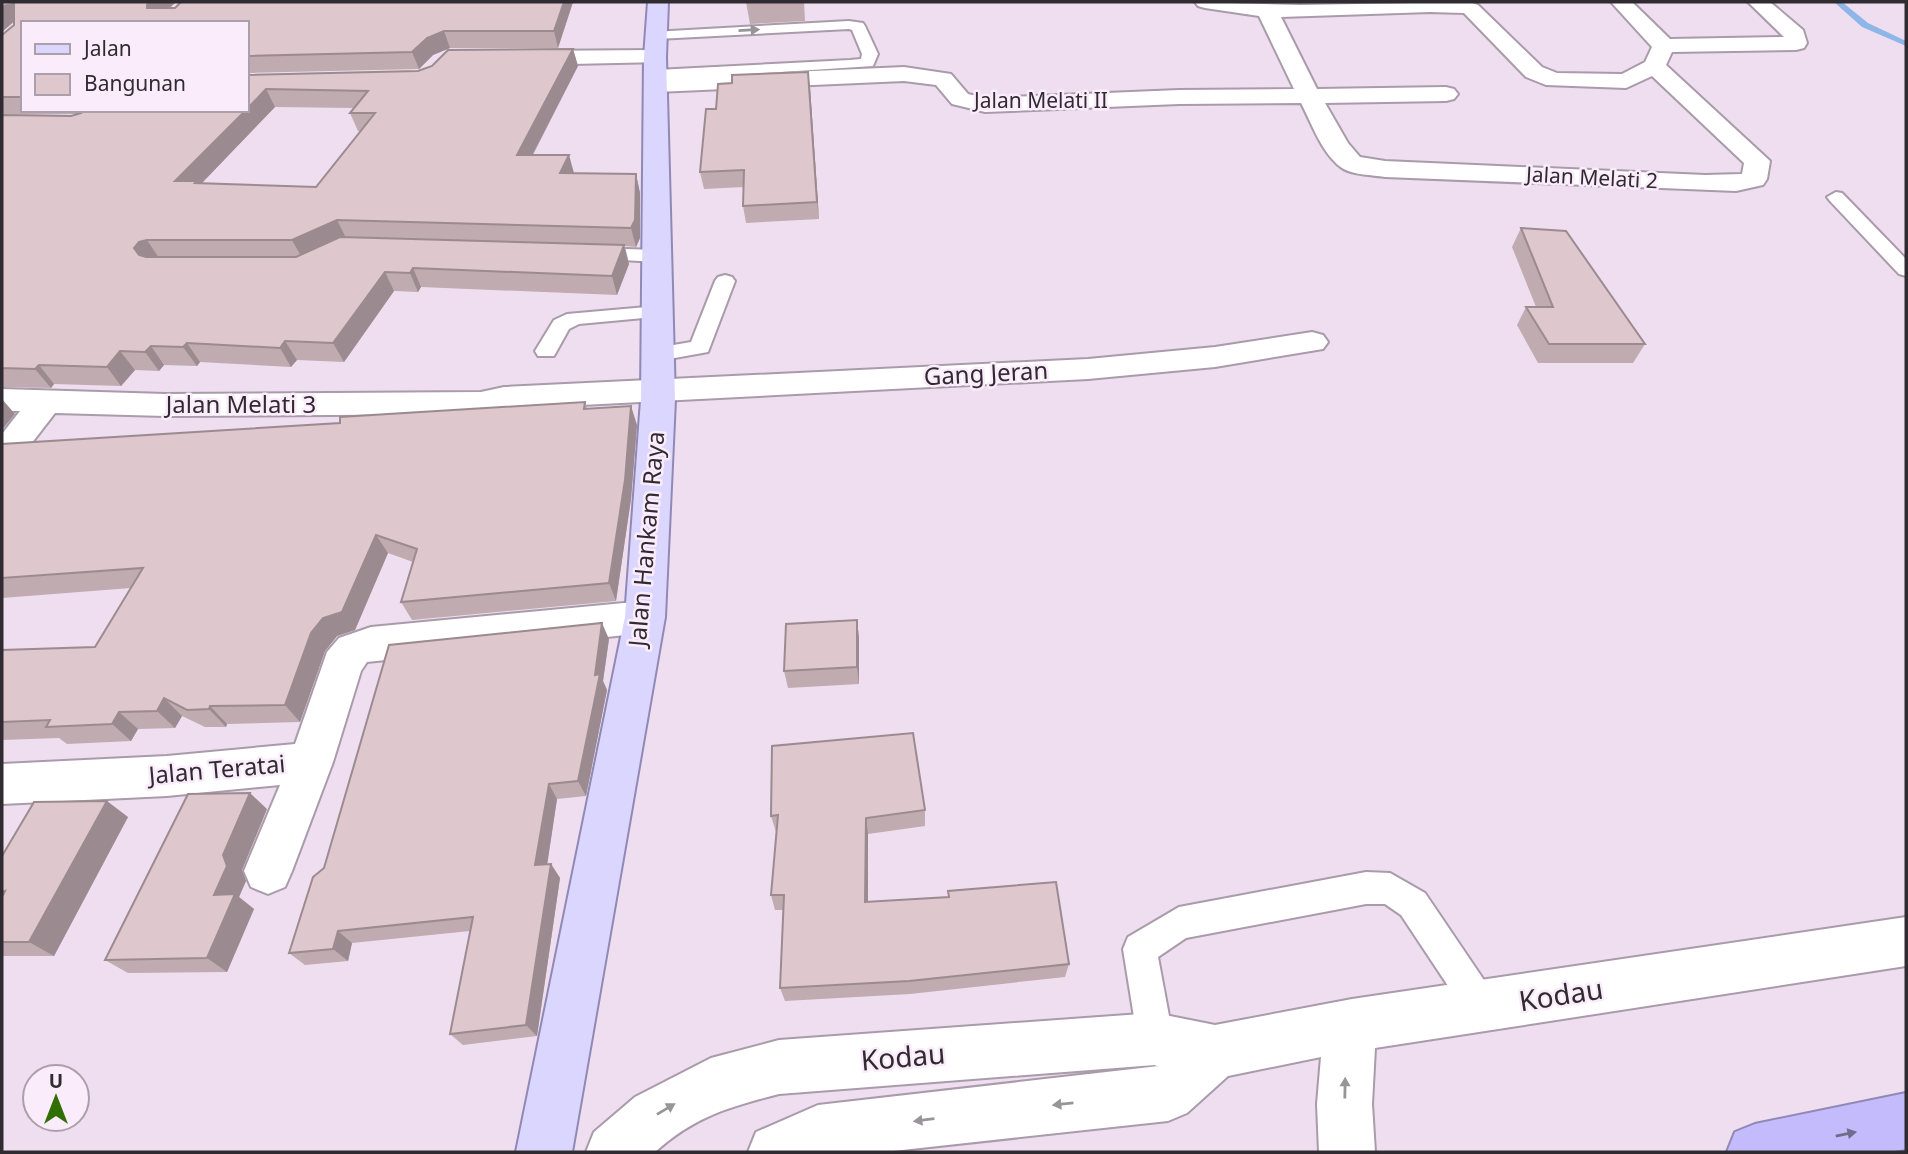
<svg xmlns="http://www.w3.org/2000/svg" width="1908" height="1154" viewBox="0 0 1908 1154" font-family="'Noto Sans',sans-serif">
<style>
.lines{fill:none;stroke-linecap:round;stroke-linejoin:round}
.stream{fill:#8fb6e9;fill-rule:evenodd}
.service-casing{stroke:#a99baa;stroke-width:4}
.minor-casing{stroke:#a99baa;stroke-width:4}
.secondary-casing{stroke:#a99baa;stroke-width:4}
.primary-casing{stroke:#9089b5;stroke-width:4}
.motorway-casing{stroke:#9089b5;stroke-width:4}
.service{fill:#fff;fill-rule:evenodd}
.minor{fill:#fff;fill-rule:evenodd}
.secondary{fill:#fff;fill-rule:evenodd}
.primary{fill:#dbd6fd;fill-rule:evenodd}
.motorway{fill:#c3bbfc;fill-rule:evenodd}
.wall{fill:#bfabb0;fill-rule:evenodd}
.shaded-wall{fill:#9b8b90}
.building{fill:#dec7cd;stroke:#9b8b90;stroke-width:2}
.oneway{fill:#989598}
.oneway2{fill:#726c8c}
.labels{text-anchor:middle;stroke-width:5;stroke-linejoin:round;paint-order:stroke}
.far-street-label{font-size:21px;fill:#302b31;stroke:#fbecfc}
.street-label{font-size:24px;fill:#302b31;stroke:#fbecfc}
.near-street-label{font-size:28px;fill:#302b31;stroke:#fbecfc}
</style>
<rect width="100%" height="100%" fill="#eedeef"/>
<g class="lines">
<path class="stream" d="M 1834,2 L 1842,2 L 1868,23 L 1906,41 L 1906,46 L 1862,27 Z"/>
<defs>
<path id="service" d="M 849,21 L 863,23 L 865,26 L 878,54 L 873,66 L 656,80 L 648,75 L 656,70 L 850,60 L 861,59 L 862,54 L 852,30 L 849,29 L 657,39 L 650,35 L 652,32 Z
M 1836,192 L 1842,193 L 1906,259 L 1906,276 L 1899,274 L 1830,201 L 1827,197 Z
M 593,248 L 657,250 L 667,256 L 657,262 L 586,258 L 583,254 Z
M 725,275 L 732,277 L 735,281 L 708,352 L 658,361 L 650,359 L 647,354 L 650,349 L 691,342 L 715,281 L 718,277 Z
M 658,306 L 665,308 L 668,312 L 665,316 L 579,324 L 569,329 L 554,356 L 538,356 L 535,351 L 554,320 L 567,314 Z
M 1366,872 L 1390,873 L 1425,893 L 1494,995 L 1500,1007 L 1494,1019 L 1482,1025 L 1470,1019 L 1401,915 L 1385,904 L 1366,904 L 1186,938 L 1158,957 L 1175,1048 L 1170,1061 L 1157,1066 L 1144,1061 L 1139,1048 L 1123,949 L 1128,937 L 1179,907 Z"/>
<path id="minor" d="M 1195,2 L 1300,5 L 1470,2 L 1478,5 L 1542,67 L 1557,73 L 1622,74 L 1645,62 L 1652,47 L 1611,2 L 1632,2 L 1670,39 L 1784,37 L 1748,2 L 1770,2 L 1803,30 L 1807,43 L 1804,48 L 1796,50 L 1672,52 L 1666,65 L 1770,161 L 1767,179 L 1763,185 L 1736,191 L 1385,177 C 1373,175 1352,175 1342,168 C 1322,154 1312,124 1301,103 L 1179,104 L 985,112 L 952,104 L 936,85 L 904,81 L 657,92 L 649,90 L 645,85 L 649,80 L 657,78 L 904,67 L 951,74 L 968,94 L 985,98 L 1179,90 L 1294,89 L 1259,16 L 1205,8 L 1198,6 ZM 1430,12 L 1464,13 L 1526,77 L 1546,85 L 1626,88 L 1652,76 L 1744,163 L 1742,174 L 1705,175 L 1385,161 L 1360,157 L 1348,143 L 1325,103 L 1446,101 L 1454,99 L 1458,94 L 1454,89 L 1446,87 L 1317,89 L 1281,17 Z
M 655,50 L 663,52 L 666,57 L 663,62 L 525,65 L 517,63 L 514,58 L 517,53 L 525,51 Z
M 1312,332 L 1323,335 L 1328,342 L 1323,349 L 1215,367 L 1088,379 L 504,409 L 481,414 L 165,416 L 55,413 L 14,466 L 2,469 L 2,434 L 20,411 L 2,411 L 2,389 L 165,394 L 481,392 L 504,387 L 1088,359 L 1215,347 Z
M 645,601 L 659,606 L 665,617 L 659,628 L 645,633 L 367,662 L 361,671 L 333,762 L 292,871 L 285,887 L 268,894 L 251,887 L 244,871 L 280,785 L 167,796 L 2,804 L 2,764 L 167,756 L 295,744 L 327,652 L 339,638 L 371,627 Z"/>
<path id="secondary" d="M 1906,917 L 1906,966 L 1375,1048 L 1372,1104 L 1375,1152 L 1319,1152 L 1317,1104 L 1321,1057 L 1228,1076 L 1187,1113 L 1168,1121 L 884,1152 L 748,1152 L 756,1132 L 818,1105 L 1159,1066 L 1155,1065 L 779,1094 C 729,1107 695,1116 655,1152 L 586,1152 L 594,1132 L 635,1097 L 711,1058 L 779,1040 L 1155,1013 L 1215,1025 L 1352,999 Z"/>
<path id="primary" d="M 648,2 L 668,2 L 666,57 L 675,400 L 665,617 L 572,1152 L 516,1152 L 625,617 L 641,400 L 644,57 Z"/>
<path id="motorway" d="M 1906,1093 L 1906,1149 L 1889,1152 L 1727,1152 L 1735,1132 L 1755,1124 Z"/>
</defs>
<use href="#service" class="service-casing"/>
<use href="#minor" class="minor-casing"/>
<use href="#secondary" class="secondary-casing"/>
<use href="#primary" class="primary-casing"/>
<use href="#motorway" class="motorway-casing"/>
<use href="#service" class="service"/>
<use href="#minor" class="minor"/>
<use href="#secondary" class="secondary"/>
<use href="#primary" class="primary"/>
<use href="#motorway" class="motorway"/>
</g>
<path class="wall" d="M 2,2 L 176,2 L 169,8 L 573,2 L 558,48 L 450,48 L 433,55 L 419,69 L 247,73 L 247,23 L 23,23 L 23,110 L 82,110 L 76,114 L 2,115 L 2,35 L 14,25 L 14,22 L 2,32 Z
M 746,2 L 804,2 L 805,21 L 750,24 Z
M 573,49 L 578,66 L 533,155 L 574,173 L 636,174 L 640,193 L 640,238 L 636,247 L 625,246 L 629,264 L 617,295 L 421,287 L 418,292 L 394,291 L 344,362 L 297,360 L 291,367 L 200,362 L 197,366 L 164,365 L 159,371 L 135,370 L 121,386 L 54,384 L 51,388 L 2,387 L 2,115 L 71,116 L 247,75 L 418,71 ZM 275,107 L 354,108 L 350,113 L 358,131 L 361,131 L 316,187 L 202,183 Z
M 810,88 L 819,219 L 746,223 L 743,206 L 744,187 L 704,189 L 700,172 L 716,109 Z
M 1521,228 L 1645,344 L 1633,363 L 1538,363 L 1517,325 L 1526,307 L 1536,307 L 1512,247 Z
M 585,402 L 587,408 L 637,425 L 631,499 L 616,601 L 412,620 L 401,602 L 413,562 L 388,553 L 355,630 L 337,636 L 325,651 L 300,722 L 227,724 L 226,727 L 205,727 L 182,716 L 175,728 L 138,729 L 131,741 L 67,744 L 59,738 L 2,740 L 2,650 L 95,647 L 131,588 L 2,598 L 2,444 L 340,423 Z
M 857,620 L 859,638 L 859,684 L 788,688 L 784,671 Z
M 609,639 L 603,681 L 607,690 L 586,796 L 557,799 L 547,864 L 551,864 L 560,878 L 537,1036 L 463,1045 L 450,1034 L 470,931 L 352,943 L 348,961 L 305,965 L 289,953 Z
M 267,809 L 242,870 L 246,881 L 239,897 L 254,909 L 227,972 L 128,973 L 105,960 Z
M 925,810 L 925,826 L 868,834 L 868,902 L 1069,964 L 1065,977 L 910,994 L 785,1001 L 780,988 L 783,910 L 775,910 L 771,895 L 776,832 L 771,816 Z
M 128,817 L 54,956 L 2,956 L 2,856 Z"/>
<path class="shaded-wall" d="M 150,2 L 176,2 L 156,21 L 147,8 L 147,5 Z
M 564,2 L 573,2 L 558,48 L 554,31 Z
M 14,4 L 13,22 L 2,32 L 2,6 Z
M 444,31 L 450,48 L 433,55 L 419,69 L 412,52 L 427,38 Z
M 573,49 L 578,66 L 523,173 L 517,155 Z
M 808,72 L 810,88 L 819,219 L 817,202 Z
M 266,89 L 275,107 L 199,186 L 175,181 Z
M 73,110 L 82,110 L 76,114 Z
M 569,155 L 574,173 L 566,191 L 560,173 Z
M 636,174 L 640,193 L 640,238 L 636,247 L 631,228 Z
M 337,220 L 346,238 L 302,258 L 292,240 Z
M 147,240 L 159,258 L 146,267 L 134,248 L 139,242 Z
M 624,245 L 629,264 L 617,295 L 612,276 Z
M 413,268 L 421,287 L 418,292 L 410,273 Z
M 385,272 L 394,291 L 344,362 L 333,343 Z
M 285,341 L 297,360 L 291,367 L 280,348 Z
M 187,343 L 200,362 L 197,366 L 183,347 Z
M 151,346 L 164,365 L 159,371 L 145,352 Z
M 120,351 L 135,370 L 121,386 L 107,367 Z
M 39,365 L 54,384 L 51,388 L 35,369 Z
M 2,399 L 15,414 L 2,430 Z
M 631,406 L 637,425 L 631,499 L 616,601 L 609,583 Z
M 376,535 L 388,553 L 355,630 L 337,636 L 325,651 L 300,722 L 285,705 L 311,633 Z
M 857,620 L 859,638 L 859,684 L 857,667 Z
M 602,623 L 609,639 L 603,681 L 607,690 L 586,796 L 578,781 Z
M 164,698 L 182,716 L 175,728 L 157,711 Z
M 210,706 L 227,724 L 226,727 L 209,709 Z
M 119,712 L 138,729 L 131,741 L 112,724 Z
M 549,784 L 557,799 L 545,879 L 535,865 Z
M 250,793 L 267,809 L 242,870 L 246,881 L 239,897 L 254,909 L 227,972 L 207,958 L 214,895 L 223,855 Z
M 107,801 L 128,817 L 54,956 L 29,942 Z
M 866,818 L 868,834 L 868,917 L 865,902 Z
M 551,864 L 560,878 L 537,1036 L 526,1025 Z
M 338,931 L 352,943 L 348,961 L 333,949 Z"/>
<path class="building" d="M 2,2 L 150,2 L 147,5 L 147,8 L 175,8 L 181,2 L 564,2 L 554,31 L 444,31 L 427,38 L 412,52 L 247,56 L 247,23 L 23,23 L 23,97 L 2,97 L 2,35 L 14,25 L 14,4 L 2,6 Z
M 573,49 L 517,155 L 569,155 L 560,173 L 636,174 L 635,220 L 631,228 L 337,220 L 292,240 L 147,240 L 139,242 L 134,248 L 139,255 L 146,257 L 296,257 L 340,237 L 624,245 L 612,276 L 413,268 L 410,273 L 385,272 L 333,343 L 285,341 L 280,348 L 187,343 L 183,347 L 151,346 L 145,352 L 120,351 L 107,367 L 39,365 L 35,369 L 2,368 L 2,115 L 71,116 L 81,113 L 85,110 L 246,110 L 175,181 L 197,181 L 195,183 L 316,187 L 375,113 L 350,113 L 368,91 L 266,89 L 247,109 L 247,75 L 418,71 L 432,66 L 448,50 Z
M 808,72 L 817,202 L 743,206 L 744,170 L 700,172 L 706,109 L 716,109 L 718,84 L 732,83 L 732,75 Z
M 1521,228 L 1566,231 L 1645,344 L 1549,344 L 1526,307 L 1553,307 Z
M 585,402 L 584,409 L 631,406 L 625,480 L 609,583 L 401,602 L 417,549 L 376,535 L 342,612 L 323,618 L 311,633 L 285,705 L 210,706 L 209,709 L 187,710 L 164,698 L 157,711 L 119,712 L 112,724 L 46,727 L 50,720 L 2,722 L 2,650 L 95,647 L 143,568 L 2,578 L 2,444 L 340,423 L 340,417 Z
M 857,620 L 857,667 L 784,671 L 786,624 Z
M 602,623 L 595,675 L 600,674 L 578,781 L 549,784 L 535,865 L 551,864 L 526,1025 L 450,1034 L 473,917 L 338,931 L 333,949 L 289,953 L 313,877 L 324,868 L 389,645 Z
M 913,733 L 925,810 L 866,818 L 865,902 L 949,897 L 948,891 L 1056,882 L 1069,964 L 909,981 L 780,988 L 784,895 L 771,895 L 778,815 L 771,816 L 772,746 Z
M 250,793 L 223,855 L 227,866 L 214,895 L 235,894 L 207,958 L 105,960 L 188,794 Z
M 107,801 L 29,942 L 2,942 L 2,897 L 5,891 L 2,892 L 2,856 L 34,802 Z"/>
<defs><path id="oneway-solid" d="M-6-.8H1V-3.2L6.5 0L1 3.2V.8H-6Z" transform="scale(1.75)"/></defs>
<g class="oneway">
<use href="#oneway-solid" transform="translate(749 30) rotate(-3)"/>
<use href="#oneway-solid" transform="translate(1345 1088) rotate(-89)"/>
<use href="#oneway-solid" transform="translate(1063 1104) rotate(174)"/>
<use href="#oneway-solid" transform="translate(666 1109) rotate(-31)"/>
<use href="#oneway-solid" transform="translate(924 1120) rotate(173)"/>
</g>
<use class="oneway2" href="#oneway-solid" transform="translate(1846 1134) rotate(-12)"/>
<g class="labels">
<g class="far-street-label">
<text x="1041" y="108">Jalan Melati II</text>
<text transform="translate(1592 178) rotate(3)" y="7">Jalan Melati 2</text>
</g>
<g class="street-label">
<text transform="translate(986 374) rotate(-3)" y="8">Gang Jeran</text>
<text x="241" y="413">Jalan Melati 3</text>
<text transform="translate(647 539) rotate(-85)" y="8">Jalan Hankam Raya</text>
<text transform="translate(217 770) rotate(-5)" y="8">Jalan Teratai</text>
</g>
<g class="near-street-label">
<text transform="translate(1561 995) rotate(-9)" y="10">Kodau</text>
<text transform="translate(903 1057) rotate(-5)" y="10">Kodau</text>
</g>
</g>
<rect width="1908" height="1154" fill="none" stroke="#302b31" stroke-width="7"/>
<rect x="21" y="21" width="228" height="91" fill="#fbecfc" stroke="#aa9fab" stroke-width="2"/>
<rect x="35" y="44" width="35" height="10" fill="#dbd6fd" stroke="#aa9fab" stroke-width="2"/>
<text x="84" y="56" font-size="21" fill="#302b31">Jalan</text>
<rect x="35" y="74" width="35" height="21" fill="#dec7cd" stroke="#aa9fab" stroke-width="2"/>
<text x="84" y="91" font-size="21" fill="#302b31">Bangunan</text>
<g transform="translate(56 1098)"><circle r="33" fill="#fbecfc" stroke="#aa9fab" stroke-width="2"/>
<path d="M0-5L12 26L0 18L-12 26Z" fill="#2f6f06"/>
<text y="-10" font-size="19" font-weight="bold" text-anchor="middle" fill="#302b31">U</text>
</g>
</svg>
